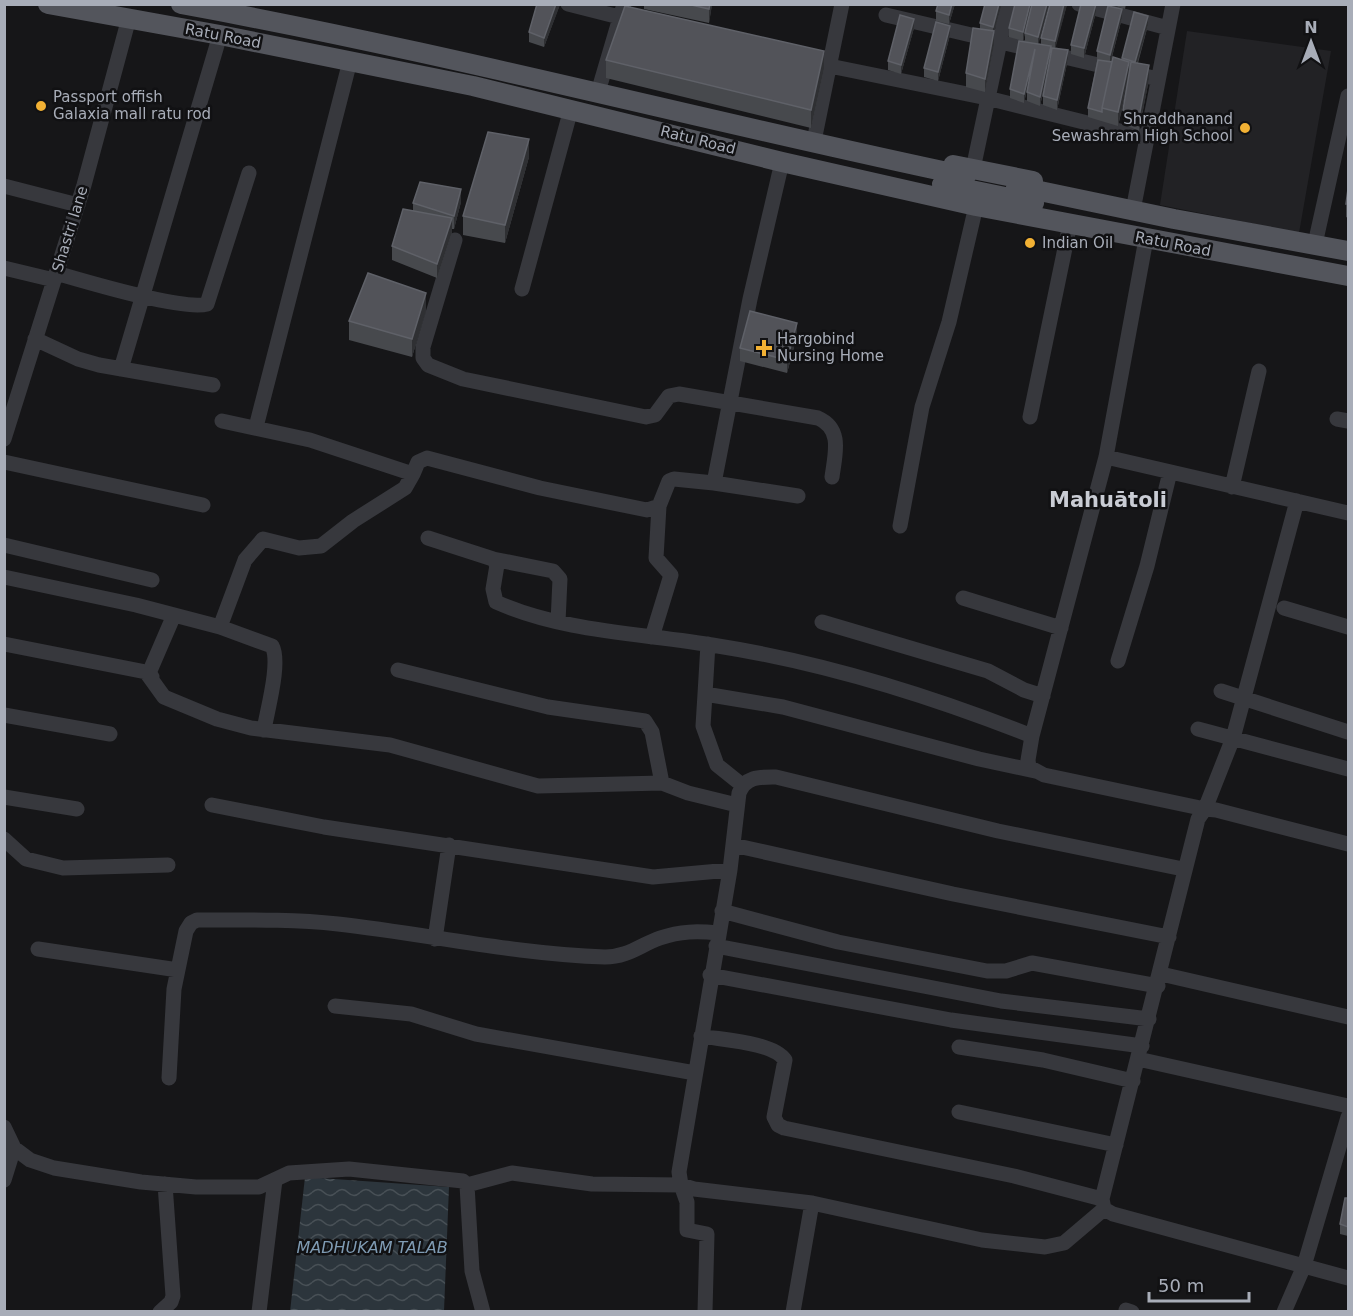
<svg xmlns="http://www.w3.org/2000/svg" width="1353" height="1316" viewBox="0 0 1353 1316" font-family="'DejaVu Sans',sans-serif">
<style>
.built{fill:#222225}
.water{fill:url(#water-waves)}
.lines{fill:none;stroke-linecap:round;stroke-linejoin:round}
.minor{stroke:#37383d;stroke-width:15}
.major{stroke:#53555c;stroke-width:20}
.wall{fill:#47494d}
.shaded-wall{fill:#2f3033}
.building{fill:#525359;stroke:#5f6168;stroke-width:1.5}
.poi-dot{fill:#f2b134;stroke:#111113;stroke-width:2}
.labels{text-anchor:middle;stroke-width:5;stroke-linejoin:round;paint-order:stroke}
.street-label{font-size:15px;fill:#a8adb8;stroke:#111113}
.poi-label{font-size:15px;fill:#a8adb8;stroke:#111113;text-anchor:start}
.water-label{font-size:16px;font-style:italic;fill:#7f9bb3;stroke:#111113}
.district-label{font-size:21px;font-weight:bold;fill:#c9ccd4;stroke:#111113}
</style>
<defs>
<pattern id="water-waves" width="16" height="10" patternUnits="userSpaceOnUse" patternTransform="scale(1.5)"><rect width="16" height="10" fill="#2c353c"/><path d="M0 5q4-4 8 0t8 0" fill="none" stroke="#485056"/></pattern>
</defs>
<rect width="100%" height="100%" fill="#161618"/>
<path class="built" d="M 1187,31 L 1331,51 L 1299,233 L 1160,205 Z"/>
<path class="water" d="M 305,1177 L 449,1187 L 444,1311 L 290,1312 Z"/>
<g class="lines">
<path class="minor" d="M 568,4 L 639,22
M 1079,4 L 1168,28
M 886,15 L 1158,79
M 805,61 L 987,98 L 1148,138
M 601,82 L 624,4
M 815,136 L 842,4
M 973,169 L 1008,4
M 4,186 L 78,205
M 1135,200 L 1173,4
M 1317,235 L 1348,96
M 1146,239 L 1106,457 L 1032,736 L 1028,760 L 1029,767 L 1044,775 L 1205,809 L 1233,738 L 1297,501
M 455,240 L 423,347 L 423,358 L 428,365 L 463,379 L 646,417 L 655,415 L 669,396 L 679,394 L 818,418 C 843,429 835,454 832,477
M 4,268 L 54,280
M 56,273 C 84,281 183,311 207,304 L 249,173
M 522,289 L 571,109
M 35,339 L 78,359 L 99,365 L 213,385
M 121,369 L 220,35
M 1030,417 L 1070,224
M 1337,419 L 1348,421
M 222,421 L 310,440 L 413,474 L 418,462 L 427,458 L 540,488 L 647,510 L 659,506 L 669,481 L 674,479 L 714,483 L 750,299 L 782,162
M 256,427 L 350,61
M 4,439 L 84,185 L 129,18
M 1106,457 L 1348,513
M 4,462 L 203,505
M 714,483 L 798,496
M 1232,487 L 1259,371
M 900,526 L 922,407 L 949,322 L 976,206
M 428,538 L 493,559 L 497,565 L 493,589 L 496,602 C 566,633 644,633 718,646 C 826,663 931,696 1032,736
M 4,545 L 152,580
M 493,559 L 553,571 L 560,579 L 558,622
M 4,577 L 136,605 L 220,627 L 272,646 C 281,662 267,711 264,730
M 963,598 L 1061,628
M 1284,608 L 1348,627
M 822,622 L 988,671 L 1024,690 L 1043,696
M 220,627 L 245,560 L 263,539 L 299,548 L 321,546 L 353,521 L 405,488 L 413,474
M 652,637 L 671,575 L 656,558 L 659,506
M 4,644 L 146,672 L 164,697 L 217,719 L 251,728 L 390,745 L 538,786 L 662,783 L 688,793 L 737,805
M 1118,661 L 1147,566 L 1170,472
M 398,670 L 548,707 L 645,721 L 652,732 L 662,783
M 152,677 L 149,673 L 174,615
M 1221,691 L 1348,732
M 705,694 L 708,644
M 4,715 L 110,734
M 1198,729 L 1348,769
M 742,785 L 717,765 L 703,726 L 705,694 L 783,707 L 979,759 L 1035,771
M 4,797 L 77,809
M 212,805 L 324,827 L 653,877 L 730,870
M 4,839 L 26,859 L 63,868 L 168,865
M 1348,844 L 1216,810 L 1205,809 L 1198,819 L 1102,1199 L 1104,1209 L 1113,1214 L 1348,1278
M 733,845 L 953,894 L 1169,937
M 722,911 L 838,942 L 987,971 L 1006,971 L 1032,963 L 1158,986
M 435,939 L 449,845
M 716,946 L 1001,1001 L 1149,1019
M 38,949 L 178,970
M 1161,974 L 1348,1017
M 710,975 L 951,1020 L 1142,1046
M 335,1006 L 411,1014 L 476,1034 L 695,1073
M 701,1036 C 722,1040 773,1042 785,1060 L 774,1117 L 778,1125 L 784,1128 L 1014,1176 L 1102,1199
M 959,1047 L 1043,1060 L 1133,1081
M 1138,1059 L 1348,1106
M 169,1078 L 174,989 L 186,931 L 191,923 L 197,920 C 244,920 291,919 338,924 C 427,934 515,954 605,957 C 628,957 640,945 660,938 C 681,931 697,931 718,933
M 959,1112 L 1116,1145
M 4,1127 L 14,1148 L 30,1160 L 54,1168 L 141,1182 L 196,1187 L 259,1187 L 289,1173 L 349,1169 L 463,1181 L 467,1185 L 472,1271 L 483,1312
M 4,1180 L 14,1148
M 467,1185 L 512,1173 L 592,1184 L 681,1185 L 687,1202 L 687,1230 L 707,1234 L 705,1312
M 1104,1209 L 1064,1243 L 1045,1247 L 982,1240 L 812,1203 L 694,1189 L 681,1185 L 679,1172 L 730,870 L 739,793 C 746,776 760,777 776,777 L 998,831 L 1183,869
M 1126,1310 L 1132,1312
M 160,1312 L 171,1302 L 173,1296 L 165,1184
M 259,1312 L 275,1180
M 793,1312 L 812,1203
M 1284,1312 L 1304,1266 L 1348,1117"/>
<path class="major" d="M 48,4 L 220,35 L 473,86 L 782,162 L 976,206 L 1348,276
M 181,4 C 445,52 704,121 966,176
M 953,165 L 1033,181
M 942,184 L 1034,203
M 1016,186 L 1174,219 L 1348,251"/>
</g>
<path class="wall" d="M 560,4 L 544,47 L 529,42 L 529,32 Z
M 644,4 L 712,4 L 709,23 L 644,9 Z
M 955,4 L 949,24 L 936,21 L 936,11 Z
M 985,4 L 1002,4 L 994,32 L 994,45 L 985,92 L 966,87 L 966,73 L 980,29 L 980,23 Z
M 1015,4 L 1049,4 L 1038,44 L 1041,45 L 1041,38 L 1067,4 L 1055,48 L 1068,59 L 1057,110 L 1043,105 L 1043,96 L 1047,75 L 1040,106 L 1027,101 L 1027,88 L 1024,103 L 1010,98 L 1010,89 L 1025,42 L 1025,33 L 1023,41 L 1009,37 L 1009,28 Z
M 1096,4 L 1096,12 L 1084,58 L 1071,54 L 1071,45 Z
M 1109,4 L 1126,4 L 1125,9 Z
M 1122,18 L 1111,61 L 1122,60 L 1122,58 L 1148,25 L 1138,63 L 1149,79 L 1139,131 L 1123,124 L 1123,110 L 1127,88 L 1118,126 L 1088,117 L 1088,108 L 1097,61 L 1097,51 Z
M 914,28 L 901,74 L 888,70 L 888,61 Z
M 950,35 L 938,81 L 924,77 L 924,68 Z
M 606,60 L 824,69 L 811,128 L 606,78 Z
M 529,157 L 505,243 L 463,235 L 463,216 Z
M 1348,189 L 1348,218 L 1346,217 L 1346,204 Z
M 461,202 L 454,229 L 452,229 L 452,232 L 437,278 L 392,260 L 392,246 L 413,211 L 413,203 Z
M 426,311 L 412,357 L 349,340 L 349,321 Z
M 797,336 L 787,373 L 740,361 L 740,348 Z
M 1348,1184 L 1348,1236 L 1340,1234 L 1340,1224 L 1347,1198 Z"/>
<path class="shaded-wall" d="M 556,4 L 560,5 L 544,47 L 544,38 Z
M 710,4 L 712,5 L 709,23 L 709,9 Z
M 952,4 L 955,4 L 949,24 L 949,15 Z
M 999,4 L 1002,4 L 994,32 L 994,45 L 985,92 L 985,79 L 993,36 L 993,27 Z
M 1030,4 L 1032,4 L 1023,41 L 1023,32 Z
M 1047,4 L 1049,4 L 1038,46 L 1038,37 Z
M 1064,4 L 1067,5 L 1055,50 L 1055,41 Z
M 1096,4 L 1096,12 L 1084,58 L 1084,48 Z
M 1122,9 L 1122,18 L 1110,64 L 1110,55 Z
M 1148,16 L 1148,25 L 1135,71 L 1135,62 Z
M 914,19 L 914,28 L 901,74 L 901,65 Z
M 950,26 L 950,35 L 938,81 L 938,72 Z
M 1051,46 L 1051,55 L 1040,106 L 1040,97 Z
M 1035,49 L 1035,58 L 1024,103 L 1024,94 Z
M 1068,50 L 1068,59 L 1057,110 L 1057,100 Z
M 824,51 L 824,69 L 811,128 L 811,110 Z
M 1129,62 L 1129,76 L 1118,126 L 1118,112 Z
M 1149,65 L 1149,79 L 1139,131 L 1139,117 Z
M 529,139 L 529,157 L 505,243 L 505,225 Z
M 461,189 L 461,202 L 454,229 L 454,216 Z
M 452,218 L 452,232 L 437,278 L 437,264 Z
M 426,293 L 426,311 L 412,357 L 412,339 Z
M 797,323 L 797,336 L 787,373 L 787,360 Z"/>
<path class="building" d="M 537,4 L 556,4 L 544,38 L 529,32 Z
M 687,4 L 710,4 L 709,9 Z
M 938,4 L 952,4 L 949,15 L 936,11 Z
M 985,4 L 999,4 L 993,27 L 980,23 Z
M 1015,4 L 1030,4 L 1023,32 L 1009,28 Z
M 1032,4 L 1047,4 L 1038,37 L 1025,33 Z
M 1050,4 L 1064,4 L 1055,41 L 1041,38 Z
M 1081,4 L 1096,4 L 1084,48 L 1071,45 Z
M 625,6 L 824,51 L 811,110 L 606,60 Z
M 1108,6 L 1122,9 L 1110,55 L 1097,51 Z
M 1134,12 L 1148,16 L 1135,62 L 1122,58 Z
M 900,15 L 914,19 L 901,65 L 888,61 Z
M 936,22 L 950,26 L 938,72 L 924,68 Z
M 973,28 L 994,31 L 985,79 L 966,73 Z
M 1019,41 L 1051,46 L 1040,97 L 1027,92 L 1035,49 L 1024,94 L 1010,89 Z
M 1052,48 L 1068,50 L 1057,100 L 1043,96 Z
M 1113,57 L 1129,62 L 1118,112 L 1102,108 Z
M 1098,60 L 1112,62 L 1102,108 L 1102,112 L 1088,108 Z
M 1131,62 L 1149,65 L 1139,117 L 1123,110 Z
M 488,132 L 529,139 L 505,225 L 463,216 Z
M 420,182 L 461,189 L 454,216 L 413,203 Z
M 1348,189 L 1348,204 L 1346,204 Z
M 403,209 L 452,218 L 437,264 L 392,246 Z
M 368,273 L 426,293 L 412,339 L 349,321 Z
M 750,311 L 797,323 L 787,360 L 740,348 Z
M 1345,1198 L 1348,1198 L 1348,1227 L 1340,1224 Z"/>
<g class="poi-dot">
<circle cx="41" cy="106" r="6"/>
<circle cx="1245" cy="128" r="6"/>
<circle cx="1030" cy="243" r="6"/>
<path d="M761 339h6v6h6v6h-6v6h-6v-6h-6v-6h6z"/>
</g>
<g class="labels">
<g class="street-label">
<text transform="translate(223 36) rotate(11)" y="5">Ratu Road</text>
<text transform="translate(698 140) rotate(14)" y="5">Ratu Road</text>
<text transform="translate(70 229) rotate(-73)" y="5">Shastri lane</text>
<text transform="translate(1173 244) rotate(11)" y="5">Ratu Road</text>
</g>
<g class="poi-label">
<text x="53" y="102">Passport offish<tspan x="53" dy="17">Galaxia mall ratu rod</tspan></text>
<text x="1233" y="124" text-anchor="end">Shraddhanand<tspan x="1233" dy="17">Sewashram High School</tspan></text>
<text x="1042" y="248">Indian Oil</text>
<text x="777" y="344">Hargobind<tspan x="777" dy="17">Nursing Home</tspan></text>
</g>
<g class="water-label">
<text x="372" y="1253">MADHUKAM TALAB</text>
</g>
<g class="district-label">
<text x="1108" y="507">Mahuātoli</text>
</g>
</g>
<rect width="1353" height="1316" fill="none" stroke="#a8adb8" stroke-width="12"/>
<g transform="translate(1311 42)" stroke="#111113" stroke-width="4.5" paint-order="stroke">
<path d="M0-4.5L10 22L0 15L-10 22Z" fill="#a8adb8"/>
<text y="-9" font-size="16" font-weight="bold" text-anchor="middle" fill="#a8adb8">N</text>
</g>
<path d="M1149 1292v9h100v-9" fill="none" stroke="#a8adb8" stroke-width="3"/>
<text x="1158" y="1292" font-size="18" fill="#a8adb8" stroke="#111113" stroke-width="4.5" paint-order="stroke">50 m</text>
</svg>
